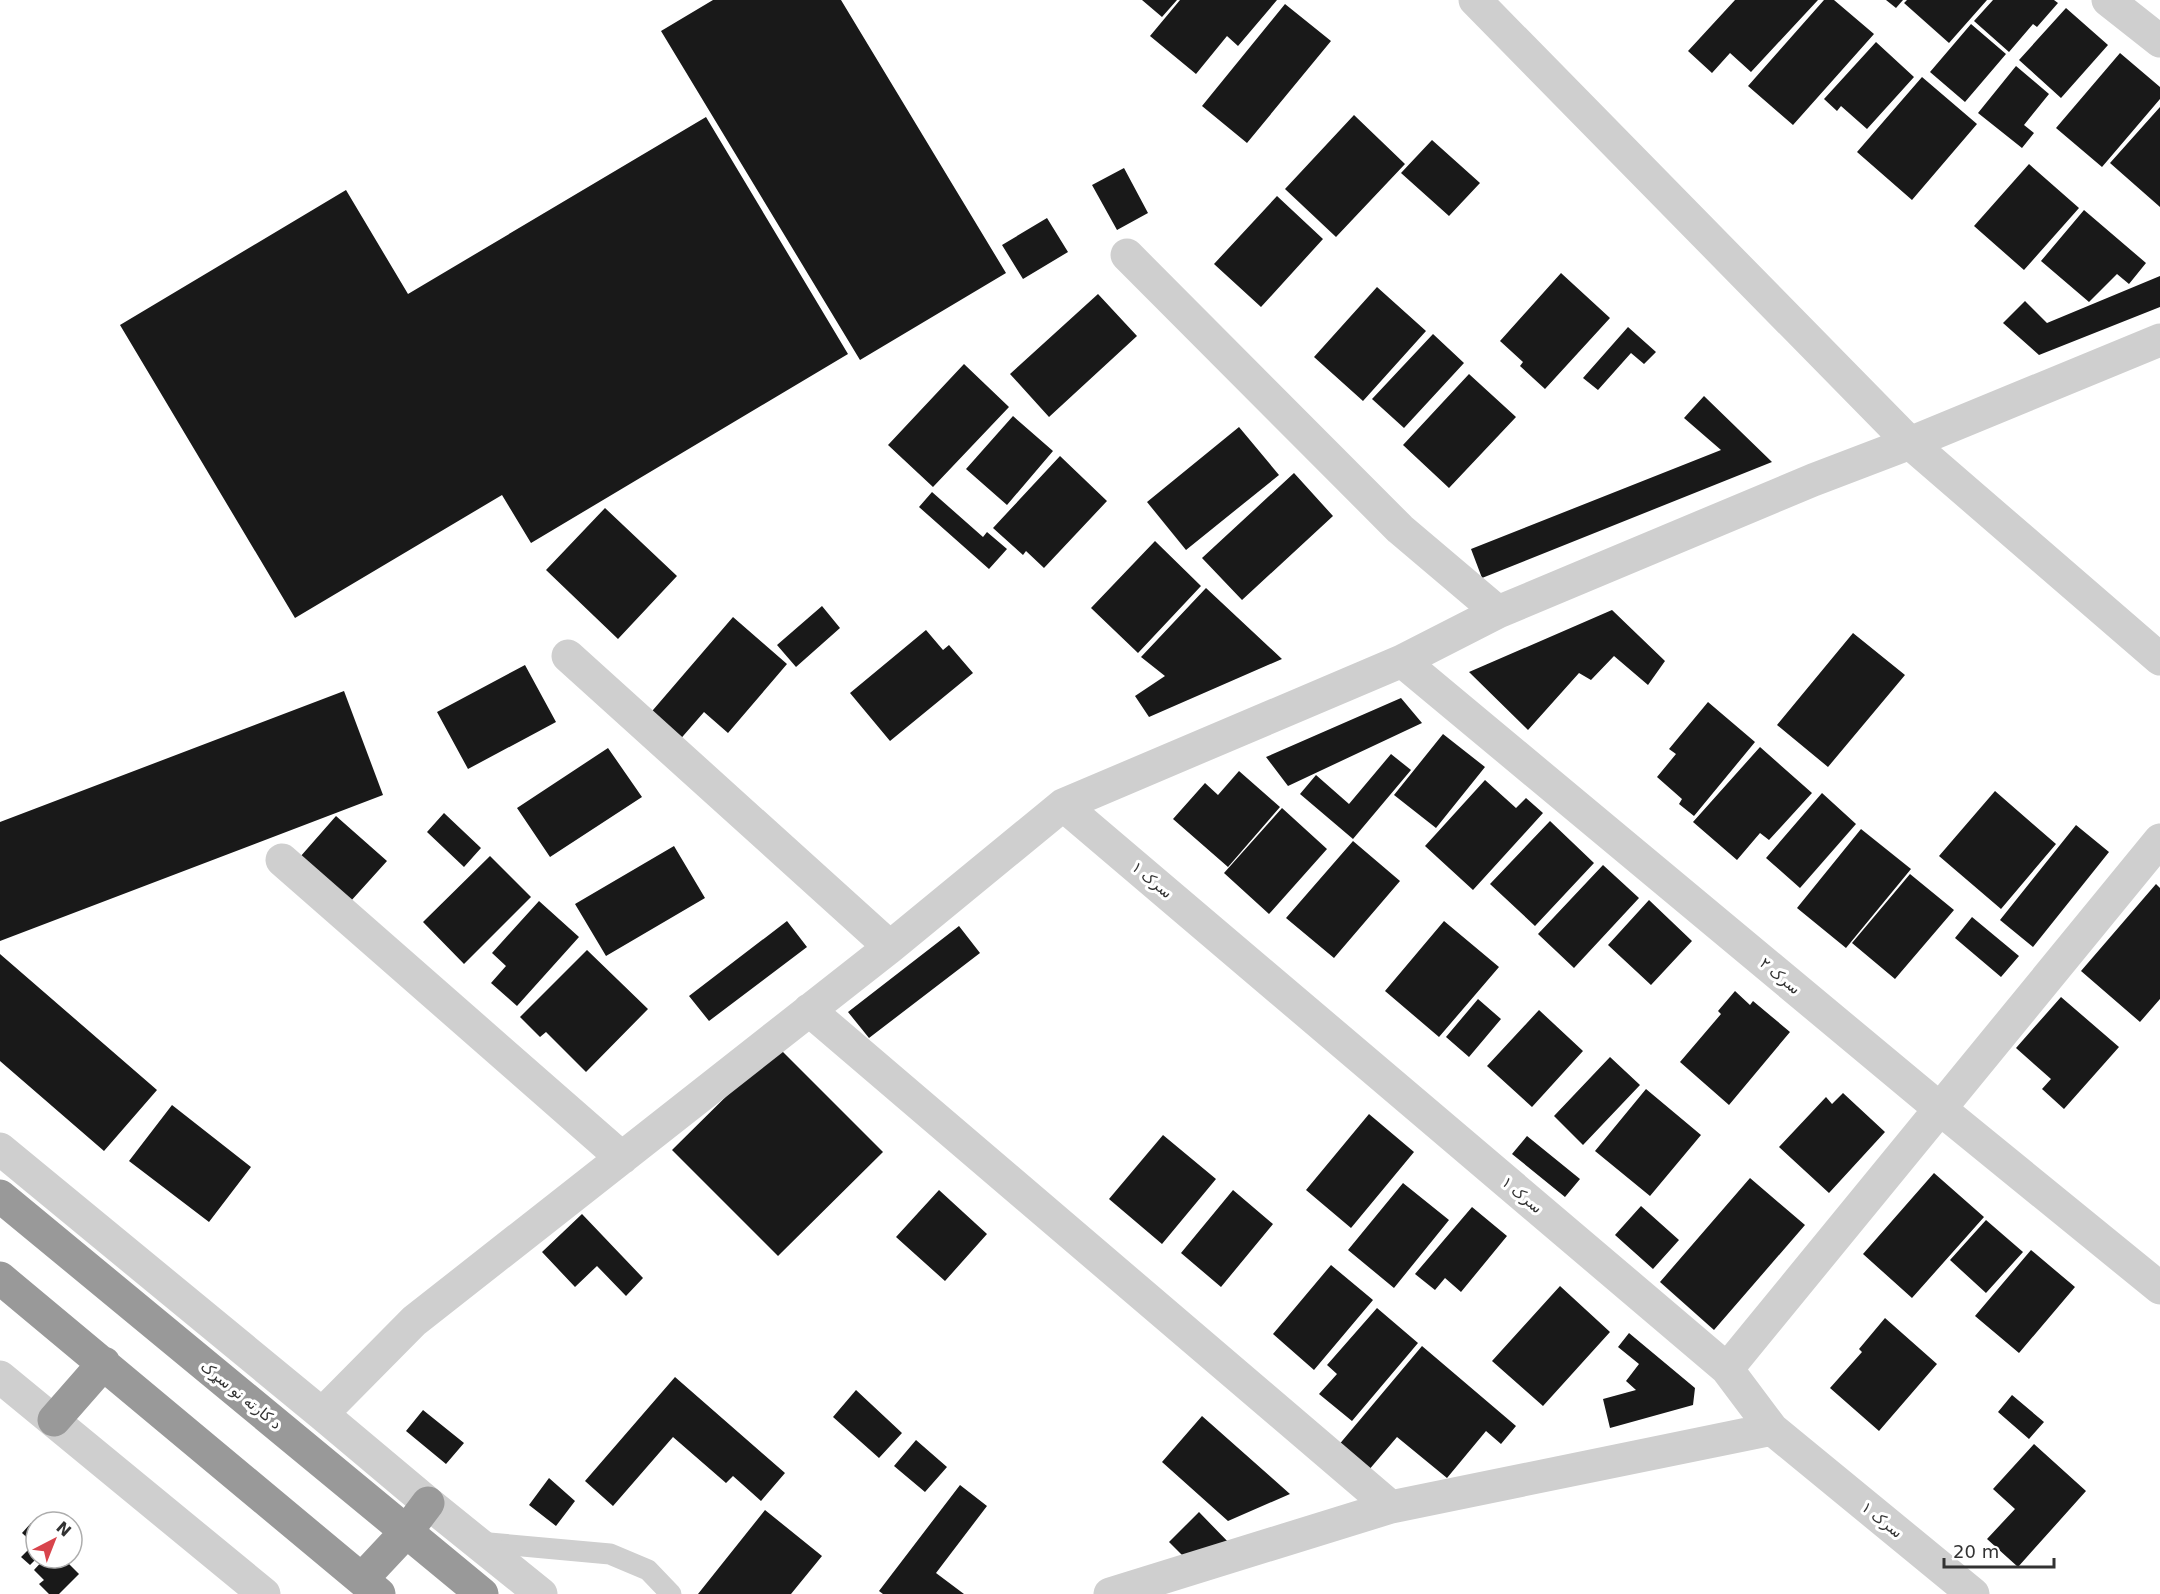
<svg xmlns="http://www.w3.org/2000/svg" width="2160" height="1594" viewBox="0 0 2160 1594" font-family="'DejaVu Sans',Cairo,sans-serif">
<style>
.building{fill:#191919}
.lines{fill:none;stroke-linecap:round;stroke-linejoin:round}
.lane{stroke:#cfcfcf;stroke-width:21}
.street{stroke:#cfcfcf;stroke-width:33}
.highway{stroke:#999;stroke-width:33}
.labels{text-anchor:middle;stroke-width:6;stroke-linejoin:round;paint-order:stroke}
.street-label{font-size:15px;fill:#323232;stroke:#fff}
</style>
<rect width="100%" height="100%" fill="#fff"/>
<path class="building" d="M 713,0 L 841,0 L 1006,273 L 860,360 L 661,31 Z
M 1142,0 L 1177,0 L 1162,17 Z
M 1180,0 L 1277,0 L 1238,46 L 1227,36 L 1196,74 L 1150,36 Z
M 1735,0 L 1818,0 L 1751,72 L 1730,53 L 1712,73 L 1688,51 Z
M 1824,0 L 1834,0 L 1874,34 L 1793,125 L 1748,86 Z
M 1886,0 L 1903,0 L 1896,8 Z
M 1907,0 L 1987,0 L 1949,43 L 1904,3 Z
M 1993,0 L 2054,0 L 2058,3 L 2037,27 L 2033,24 L 2009,52 L 1974,21 Z
M 1285,4 L 1331,41 L 1247,143 L 1202,106 Z
M 2066,8 L 2108,45 L 2061,98 L 2019,60 Z
M 1971,24 L 2006,54 L 1965,102 L 1930,72 Z
M 1876,42 L 1914,77 L 1867,129 L 1841,106 L 1837,111 L 1824,99 Z
M 2120,53 L 2160,87 L 2160,99 L 2102,167 L 2056,128 Z
M 2016,66 L 2049,94 L 2024,125 L 2034,133 L 2022,148 L 1978,113 Z
M 1922,77 L 1977,124 L 1912,200 L 1857,152 Z
M 2160,107 L 2160,207 L 2110,163 Z
M 1354,115 L 1405,164 L 1336,237 L 1285,189 Z
M 706,117 L 848,354 L 531,543 L 502,495 L 295,618 L 120,325 L 346,190 L 408,294 Z
M 1432,140 L 1480,183 L 1449,216 L 1401,173 Z
M 2029,164 L 2079,208 L 2024,270 L 1974,226 Z
M 1124,168 L 1148,213 L 1117,230 L 1092,185 Z
M 1277,196 L 1323,239 L 1261,307 L 1214,264 Z
M 2084,210 L 2146,263 L 2129,284 L 2117,274 L 2089,302 L 2041,261 Z
M 1047,218 L 1068,252 L 1023,279 L 1002,245 Z
M 1561,273 L 1610,318 L 1545,389 L 1520,366 L 1523,362 L 1500,341 Z
M 2160,276 L 2160,307 L 2039,355 L 2003,323 L 2025,301 L 2047,323 Z
M 1377,287 L 1426,331 L 1363,401 L 1314,357 Z
M 1098,294 L 1137,336 L 1049,417 L 1010,374 Z
M 1628,327 L 1656,352 L 1644,364 L 1631,353 L 1598,390 L 1583,378 Z
M 1433,334 L 1464,363 L 1404,428 L 1372,399 Z
M 964,364 L 1009,407 L 933,487 L 888,445 Z
M 1469,374 L 1516,417 L 1449,488 L 1403,445 Z
M 1704,396 L 1772,462 L 1482,578 L 1471,549 L 1721,450 L 1684,418 Z
M 1013,416 L 1053,451 L 1007,505 L 966,469 Z
M 1239,427 L 1279,475 L 1186,550 L 1147,502 Z
M 1060,456 L 1107,501 L 1044,568 L 1026,551 L 1023,555 L 993,528 Z
M 1294,473 L 1333,516 L 1242,600 L 1202,558 Z
M 932,492 L 983,537 L 987,532 L 1007,549 L 989,569 L 919,507 Z
M 605,508 L 677,576 L 618,639 L 546,570 Z
M 1155,541 L 1201,586 L 1138,653 L 1091,608 Z
M 1206,588 L 1282,659 L 1149,717 L 1135,696 L 1165,676 L 1141,657 Z
M 822,606 L 840,628 L 796,667 L 777,645 Z
M 1612,610 L 1665,661 L 1648,685 L 1614,656 L 1591,680 L 1579,673 L 1528,730 L 1469,672 Z
M 733,617 L 787,664 L 728,733 L 704,712 L 677,743 L 647,717 Z
M 926,630 L 943,650 L 949,645 L 973,673 L 890,741 L 850,693 Z
M 1853,633 L 1905,675 L 1828,767 L 1777,725 Z
M 525,665 L 556,722 L 468,769 L 437,712 Z
M 344,691 L 383,795 L 0,941 L 0,822 Z
M 1401,698 L 1422,723 L 1288,786 L 1266,757 Z
M 1708,702 L 1755,742 L 1694,816 L 1679,804 L 1682,799 L 1657,777 L 1676,754 L 1669,749 Z
M 1443,734 L 1485,767 L 1436,828 L 1394,795 Z
M 1760,747 L 1812,793 L 1769,840 L 1760,833 L 1737,860 L 1693,822 Z
M 608,748 L 642,797 L 550,857 L 517,808 Z
M 1391,754 L 1411,770 L 1353,839 L 1300,794 L 1316,775 L 1349,804 Z
M 1239,771 L 1280,807 L 1228,867 L 1173,819 L 1205,783 L 1218,795 Z
M 1485,780 L 1516,808 L 1526,798 L 1543,813 L 1473,890 L 1425,846 Z
M 1995,791 L 2056,844 L 2001,909 L 1939,856 Z
M 1822,793 L 1856,824 L 1800,888 L 1766,858 Z
M 1282,808 L 1327,849 L 1269,914 L 1224,873 Z
M 444,813 L 481,848 L 464,867 L 427,832 Z
M 336,816 L 387,861 L 350,902 L 300,857 Z
M 1550,821 L 1594,863 L 1535,926 L 1490,884 Z
M 2076,825 L 2109,852 L 2033,947 L 2000,920 Z
M 1861,829 L 1911,869 L 1846,948 L 1797,908 Z
M 1353,841 L 1400,881 L 1334,958 L 1286,918 Z
M 674,846 L 705,898 L 606,956 L 575,904 Z
M 490,856 L 531,897 L 464,964 L 423,922 Z
M 1603,865 L 1639,898 L 1574,968 L 1538,934 Z
M 1910,874 L 1954,910 L 1895,979 L 1852,943 Z
M 2156,884 L 2160,888 L 2160,999 L 2140,1022 L 2081,971 Z
M 1649,900 L 1692,941 L 1651,985 L 1608,945 Z
M 539,901 L 579,937 L 517,1006 L 491,983 L 506,966 L 492,953 Z
M 1972,917 L 2019,956 L 2001,977 L 1955,938 Z
M 787,921 L 807,947 L 709,1021 L 689,996 Z
M 1444,921 L 1499,967 L 1439,1037 L 1385,991 Z
M 959,926 L 980,953 L 869,1038 L 848,1012 Z
M 587,950 L 648,1009 L 586,1072 L 546,1032 L 540,1037 L 520,1017 Z
M 0,954 L 157,1090 L 104,1151 L 0,1061 Z
M 1735,991 L 1750,1005 L 1753,1001 L 1790,1032 L 1729,1105 L 1680,1062 L 1721,1014 L 1718,1011 Z
M 2061,997 L 2119,1047 L 2064,1109 L 2042,1089 L 2051,1079 L 2016,1048 Z
M 1478,999 L 1501,1019 L 1469,1057 L 1446,1037 Z
M 1539,1010 L 1583,1051 L 1532,1107 L 1487,1066 Z
M 777,1046 L 883,1152 L 778,1256 L 672,1150 Z
M 1610,1057 L 1640,1085 L 1583,1145 L 1554,1116 Z
M 1646,1089 L 1701,1135 L 1650,1196 L 1595,1151 Z
M 1843,1093 L 1885,1132 L 1829,1193 L 1779,1147 L 1826,1097 L 1832,1104 Z
M 172,1105 L 251,1167 L 209,1222 L 129,1161 Z
M 1369,1114 L 1414,1152 L 1351,1228 L 1306,1190 Z
M 1163,1135 L 1216,1179 L 1162,1244 L 1109,1199 Z
M 1527,1136 L 1580,1179 L 1565,1197 L 1512,1154 Z
M 1934,1173 L 1984,1217 L 1912,1298 L 1863,1254 Z
M 1750,1178 L 1805,1225 L 1714,1330 L 1660,1282 Z
M 1403,1183 L 1449,1220 L 1394,1288 L 1348,1250 Z
M 939,1190 L 987,1234 L 945,1281 L 896,1237 Z
M 1233,1190 L 1273,1224 L 1221,1287 L 1181,1253 Z
M 1641,1206 L 1679,1240 L 1653,1269 L 1615,1235 Z
M 1472,1207 L 1507,1236 L 1461,1292 L 1445,1278 L 1435,1290 L 1415,1274 Z
M 582,1214 L 643,1278 L 626,1296 L 597,1266 L 575,1287 L 542,1252 Z
M 1986,1220 L 2023,1252 L 1986,1293 L 1950,1260 Z
M 2031,1250 L 2075,1287 L 2019,1353 L 1975,1316 Z
M 1331,1265 L 1373,1300 L 1314,1370 L 1273,1334 Z
M 1560,1286 L 1610,1332 L 1543,1406 L 1492,1361 Z
M 1377,1308 L 1418,1343 L 1352,1421 L 1319,1394 L 1337,1374 L 1327,1365 Z
M 1885,1318 L 1937,1364 L 1879,1431 L 1830,1388 L 1862,1352 L 1859,1349 Z
M 1629,1333 L 1695,1388 L 1693,1405 L 1610,1428 L 1603,1399 L 1636,1390 L 1626,1381 L 1639,1364 L 1618,1347 Z
M 1422,1346 L 1516,1426 L 1501,1444 L 1486,1431 L 1447,1478 L 1397,1437 L 1362,1478 L 1332,1453 Z
M 675,1377 L 785,1473 L 761,1501 L 733,1476 L 726,1483 L 673,1437 L 613,1506 L 585,1481 Z
M 856,1390 L 902,1433 L 879,1458 L 833,1417 Z
M 2012,1395 L 2044,1422 L 2029,1439 L 1998,1412 Z
M 423,1410 L 464,1443 L 446,1464 L 406,1431 Z
M 1202,1416 L 1290,1494 L 1228,1521 L 1162,1462 Z
M 916,1440 L 947,1467 L 925,1492 L 894,1466 Z
M 2034,1444 L 2086,1491 L 2018,1567 L 1987,1539 L 2015,1509 L 1993,1489 Z
M 549,1478 L 575,1501 L 556,1526 L 529,1505 Z
M 960,1485 L 987,1506 L 936,1573 L 964,1594 L 883,1594 L 879,1591 Z
M 765,1510 L 822,1556 L 791,1594 L 698,1594 Z
M 1199,1512 L 1233,1547 L 1187,1560 L 1169,1542 Z
M 31,1523 L 36,1527 L 36,1559 L 30,1565 L 21,1557 L 34,1544 L 22,1533 Z
M 45,1558 L 63,1558 L 79,1574 L 59,1594 L 49,1594 L 39,1584 L 44,1580 L 34,1570 Z"/>
<g class="lines">
<path class="lane" d="M 478,1542 L 610,1554 L 648,1570 L 671,1594"/>
<path class="street" d="M 1475,0 L 1910,443 L 2160,659
M 2108,0 L 2160,41
M 1127,255 L 1400,529 L 1498,612
M 568,656 L 890,947
M 1402,661 L 1939,1108 L 2160,1288
M 1063,805 L 1727,1369 L 1772,1429 L 1973,1594
M 282,860 L 622,1158
M 809,1010 L 1391,1507
M 0,1149 L 322,1414 L 428,1503 L 541,1594
M 1727,1369 L 2160,840
M 0,1377 L 264,1594
M 322,1414 L 414,1321 L 890,947 L 1063,805 L 1402,661 L 1498,612 L 1813,480 L 1910,443 L 2160,340
M 1110,1594 L 1391,1507 L 1772,1429"/>
<path class="highway" d="M 0,1196 L 482,1594
M 0,1278 L 379,1594
M 54,1420 L 104,1363
M 362,1579 L 407,1531 L 428,1503"/>
</g>
<g class="labels">
<g class="street-label">
<text transform="translate(1152 880) rotate(40)" y="5">سرک ۱</text>
<text transform="translate(1780 976) rotate(40)" y="5">سرک ۲</text>
<text transform="translate(1522 1195) rotate(40)" y="5">سرک ۱</text>
<text transform="translate(241 1395) rotate(39)" y="5">د کارته نو سړک</text>
<text transform="translate(1882 1520) rotate(39)" y="5">سرک ۱</text>
</g>
</g>
<g transform="translate(54 1540) rotate(42)"><circle r="28" fill="#ffffff" stroke="#adadad" stroke-width="1.5"/>
<path d="M0-4.5L10 22L0 15L-10 22Z" fill="#d8444c"/>
<text y="-9" font-size="16" font-weight="bold" text-anchor="middle" fill="#323232">N</text>
</g>
<path d="M1944 1558v9h110v-9" fill="none" stroke="#323232" stroke-width="3"/>
<text x="1953" y="1558" font-size="18" fill="#323232" stroke="#ffffff" stroke-width="4.5" paint-order="stroke">20 m</text>
</svg>
